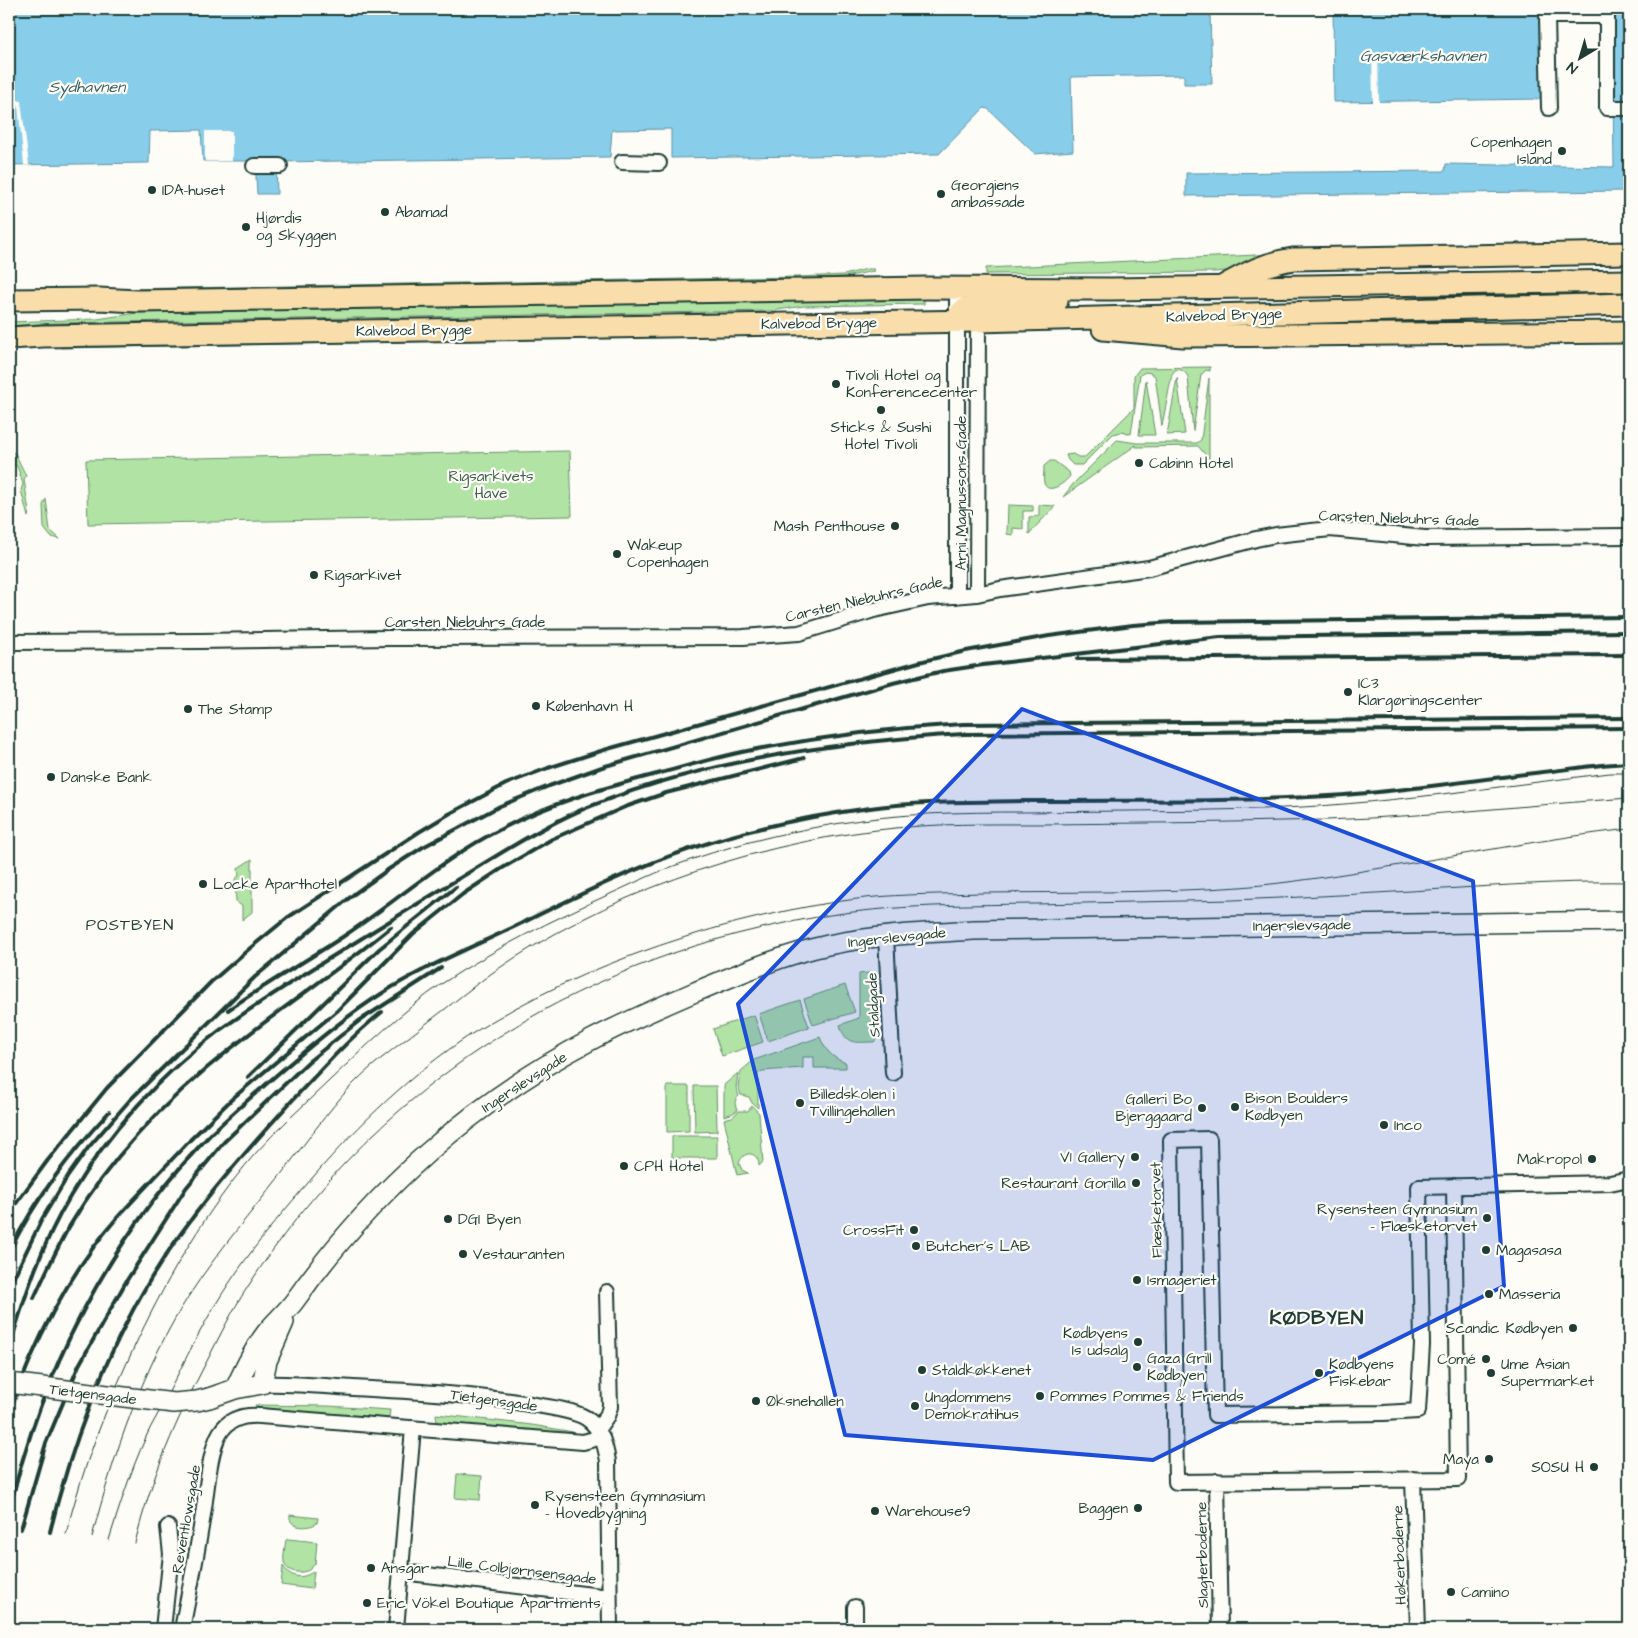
<svg xmlns="http://www.w3.org/2000/svg" width="1638" height="1638" viewBox="0 0 1638 1638" font-family="'Architects Daughter',sans-serif">
<style>
.green{fill:#b1e3a4;stroke:#68906c}
.water{fill:#88cde9;stroke:#5e93a1}
.pier{fill:#fdfcf7}
.lines{fill:none;stroke-linecap:round;stroke-linejoin:round}
.street-casing{stroke:#1f3d34;stroke-width:18}
.secondary-casing{stroke:#1f3d34;stroke-width:22}
.primary-casing{stroke:#1f3d34;stroke-width:25}
.street{stroke:#fdfcf7;stroke-width:14}
.secondary{stroke:#fdfcf7;stroke-width:19}
.primary{stroke:#f9deab;stroke-width:21}
.tram{stroke:#1f3d34;stroke-width:1}
.rail{stroke:#1f3d34;stroke-width:4}
.secondary-bridge-casing{stroke:#1f3d34;stroke-width:22;stroke-linecap:butt}
.secondary-bridge{stroke:#fdfcf7;stroke-width:19}
.marked{fill:#1d4ed8;fill-opacity:0.2;stroke:#1d4ed8;stroke-width:4;stroke-linejoin:round}
.poi-dot{fill:#1f3d34;stroke:#fdfcf7;stroke-width:2}
.labels{text-anchor:middle;stroke-width:4.5;stroke-linejoin:round;paint-order:stroke}
.poi-label{font-size:15px;fill:#1f3d34;stroke:#fdfcf7;text-anchor:start}
.street-label{font-size:15px;fill:#1f3d34;stroke:#fdfcf7}
.park-label{font-size:15px;fill:#3c5e4a;stroke:#fdfcf7}
.water-label{font-size:16px;font-style:italic;fill:#396161;stroke:#fdfcf7}
.neighbourhood-label{font-size:16px;letter-spacing:1px;fill:#1f3d34;stroke:#fdfcf7}
.district-label{font-size:20px;font-weight:bold;letter-spacing:1px;fill:#1f3d34;stroke:#fdfcf7}
</style>
<rect width="100%" height="100%" fill="#fdfcf7"/>
<filter id="ink" filterUnits="userSpaceOnUse"><feTurbulence type="fractalNoise" baseFrequency=".02" numOctaves="2"/><feDisplacementMap in="SourceGraphic" scale="10" xChannelSelector="R" yChannelSelector="G"/><feConvolveMatrix kernelMatrix="1 2 1 2 8 2 1 2 1" color-interpolation-filters="sRGB"/></filter>
<g filter="url(#ink)">
<path class="green" d="M 1277,254 L 1234,270 L 1215,272 L 986,274 L 986,268 Z
M 867,269 L 874,269 L 874,271 L 844,277 L 798,279 L 134,291 L 9,291 L 798,277 L 844,275 Z
M 924,299 L 924,304 L 804,306 L 770,311 L 55,323 L 9,326 L 9,322 L 97,319 L 137,313 Z
M 741,334 L 741,336 L 61,348 L 70,345 Z
M 1210,367 L 1210,371 L 1206,370 L 1201,375 L 1193,431 L 1188,377 C 1185,371 1182,369 1175,370 L 1172,374 L 1162,426 L 1155,376 L 1151,373 L 1145,372 L 1140,375 L 1131,434 L 1121,432 L 1113,434 L 1082,465 L 1073,465 L 1068,460 L 1066,455 L 1073,454 L 1078,457 L 1085,457 L 1134,408 L 1134,376 L 1140,368 Z
M 1177,378 L 1185,434 L 1167,435 Z
M 1209,378 L 1209,459 L 1198,446 L 1136,447 L 1136,445 L 1063,497 L 1074,483 L 1117,440 L 1137,443 L 1197,443 L 1201,440 Z
M 1146,380 L 1155,435 L 1139,435 Z
M 570,451 L 572,516 L 88,524 L 86,460 Z
M 11,452 L 15,453 L 26,476 L 24,479 L 29,512 L 28,517 L 21,490 L 23,484 L 17,466 L 14,465 Z
M 1050,461 L 1054,461 L 1069,472 L 1070,476 C 1066,482 1048,496 1044,483 C 1043,478 1044,471 1044,466 Z
M 46,499 L 50,530 L 60,539 L 51,537 L 44,528 L 43,505 Z
M 1008,505 L 1033,506 L 1033,511 L 1023,511 L 1023,529 L 1013,528 L 1013,535 L 1007,534 Z
M 1039,505 L 1055,506 L 1029,534 L 1029,517 L 1039,516 Z
M 252,859 L 252,912 L 242,920 L 242,906 L 236,902 L 235,879 L 239,876 L 238,868 Z
M 876,972 L 877,1038 L 874,1042 C 855,1042 846,1046 840,1025 L 859,1018 L 859,974 Z
M 845,985 L 855,1012 L 813,1025 L 804,999 Z
M 800,1000 L 809,1027 L 768,1041 L 759,1014 Z
M 754,1015 L 763,1042 L 722,1056 L 713,1029 Z
M 820,1037 C 825,1050 832,1058 846,1063 L 846,1068 L 814,1068 L 814,1057 L 803,1057 L 803,1068 L 762,1071 L 758,1074 L 758,1108 L 752,1103 L 749,1097 L 741,1095 L 738,1086 L 741,1071 L 754,1060 Z
M 738,1073 L 736,1087 L 739,1096 C 734,1100 734,1105 738,1110 L 731,1114 L 724,1116 L 724,1085 Z
M 667,1086 L 689,1086 L 689,1131 L 667,1132 Z
M 694,1086 L 716,1086 L 717,1131 L 695,1132 Z
M 752,1106 L 759,1113 L 763,1162 L 759,1166 C 759,1152 744,1149 739,1163 L 742,1170 L 748,1173 L 737,1175 L 724,1119 L 732,1117 L 739,1111 L 748,1111 Z
M 672,1136 L 717,1136 L 717,1158 L 672,1158 Z
M 255,1405 L 328,1406 L 390,1410 L 389,1418 L 256,1408 Z
M 436,1414 L 532,1425 L 573,1432 L 572,1434 L 437,1422 Z
M 457,1474 L 482,1476 L 480,1500 L 455,1498 Z
M 290,1515 L 318,1518 L 317,1523 C 309,1529 288,1529 290,1515 Z
M 288,1539 L 317,1542 L 315,1564 L 309,1570 C 301,1574 286,1573 284,1562 C 283,1556 285,1546 286,1540 Z
M 283,1566 C 291,1578 302,1580 314,1571 L 312,1589 L 281,1585 Z"/>
<path class="water" d="M 9,9 L 1540,9 L 1542,99 L 1334,102 L 1333,9 L 1210,13 L 1212,84 L 1184,84 L 1184,75 L 1071,77 L 1073,151 L 1035,154 L 988,109 L 984,108 L 939,154 L 671,158 L 671,129 L 612,130 L 610,157 L 276,162 L 277,194 L 257,194 L 255,161 L 203,161 L 201,130 L 150,131 L 149,163 L 9,165 Z
M 1606,9 L 1629,9 L 1629,191 L 1186,196 L 1186,173 L 1445,171 L 1446,164 L 1614,167 L 1612,15 L 1607,14 Z"/>
<path class="pier" d="M 1372,55 L 1378,55 L 1379,102 L 1373,102 Z
M 9,91 L 11,92 L 9,97 L 21,101 L 29,165 L 24,165 L 18,105 L 9,101 Z
M 205,131 L 232,131 L 232,161 L 205,161 Z"/>
<g class="lines">
<defs>
<path id="street" d="M 1549,108 L 1547,16 L 1607,16 L 1607,108 L 1629,108
M 622,162 L 659,163
M 254,166 L 280,166
M 976,313 L 978,321 L 977,594
M 957,596 L 957,288
M 9,642 L 200,641 L 388,638 L 743,637 L 799,633 L 874,610 L 928,598 L 977,594 L 1000,589 L 1149,568 L 1256,539 L 1276,535 L 1330,529 L 1425,538 L 1629,536
M 886,936 L 893,1073
M 1454,1186 L 1458,1479 L 1176,1482 L 1171,1140 L 1209,1139 L 1215,1415 L 1384,1413 L 1418,1411 L 1422,1345 L 1419,1187 L 1610,1183 L 1629,1179
M 262,1384 C 292,1383 323,1386 353,1388 C 410,1391 467,1394 523,1403 C 541,1406 571,1409 586,1418 C 601,1428 605,1444 608,1461 L 610,1629
M 597,1430 L 607,1416 L 610,1407 L 607,1292
M 1413,1479 L 1418,1629
M 1217,1481 L 1220,1629
M 402,1572 L 609,1597
M 163,1629 L 171,1554 L 168,1527
M 182,1629 C 190,1589 198,1549 204,1508 C 207,1488 210,1449 220,1433 C 229,1418 244,1415 260,1416 L 583,1442 L 602,1437
M 396,1629 L 413,1428
M 855,1629 L 855,1607"/>
<path id="secondary" d="M 235,1389 C 244,1369 253,1350 266,1333 C 275,1321 287,1312 296,1299 C 373,1191 473,1102 591,1040 C 625,1022 660,1007 695,992 C 738,974 782,955 828,945 C 875,935 924,933 973,930 L 1629,921
M 209,1398 L 235,1389 L 262,1384 L 267,1361 L 284,1322"/>
<path id="primary" d="M 1222,287 C 1247,273 1265,263 1294,259 L 1629,253
M 9,300 L 99,299 L 137,301 L 927,288 L 1111,289 L 1629,281
M 957,321 L 961,312 L 968,307 L 1057,301
M 1103,329 L 1183,336 L 1629,332
M 9,338 L 43,336 L 978,321 L 1629,304"/>
</defs>
<use href="#street" class="street-casing"/>
<use href="#secondary" class="secondary-casing"/>
<use href="#primary" class="primary-casing"/>
<use href="#street" class="street"/>
<use href="#secondary" class="secondary"/>
<use href="#primary" class="primary"/>
<path class="tram" d="M 66,1534 C 83,1466 108,1402 138,1339 C 170,1273 206,1211 254,1155 C 277,1129 303,1106 328,1082 C 365,1047 401,1012 443,983 C 496,948 552,920 610,894 C 630,885 650,875 671,867 C 724,847 779,833 835,824 C 898,813 961,812 1024,812 C 1103,811 1182,811 1261,809 C 1378,805 1494,787 1610,773 L 1629,773
M 92,1537 C 114,1453 143,1367 190,1294 C 218,1251 251,1213 282,1173 C 305,1144 326,1113 352,1085 C 376,1060 405,1041 432,1019 C 452,1004 471,988 492,973 C 603,896 742,846 877,830 C 933,823 990,824 1046,824 C 1125,823 1203,823 1282,821 C 1398,820 1513,806 1629,798
M 109,1540 C 120,1505 131,1470 146,1437 C 151,1425 158,1415 163,1404 C 185,1360 206,1316 234,1276 C 258,1241 286,1208 314,1176 C 360,1123 411,1074 470,1035 C 579,964 735,913 865,898 C 904,894 944,894 984,893 C 1069,892 1155,893 1240,887 C 1292,883 1343,874 1394,866 C 1472,853 1550,838 1629,829
M 135,1543 C 151,1478 177,1418 208,1359 C 220,1335 232,1311 247,1288 C 374,1090 570,962 801,920 C 878,905 956,905 1035,904 C 1101,903 1167,901 1233,900 C 1314,897 1395,892 1476,887 C 1527,884 1578,881 1629,882"/>
<path class="rail" d="M 1077,659 L 1629,655
M 228,1010 C 267,983 308,960 347,934 C 399,899 445,857 501,829 C 550,803 603,788 657,774 C 687,766 717,757 747,751 C 818,737 891,728 963,724 L 1629,718
M 248,1077 L 379,949 L 456,887
M 190,1140 L 233,1098 L 337,1011 L 413,934 L 463,894 L 501,869 L 552,839 L 625,807 L 666,793 L 804,758
M 9,1213 L 48,1160 L 107,1088 L 211,982 L 249,949 L 287,918 L 419,832 L 449,814 L 506,784 L 548,768 L 604,750 L 919,662 L 966,651 L 1049,636 L 1133,625 L 1173,622 L 1629,617
M 9,1252 C 36,1198 68,1156 109,1112
M 9,1287 L 42,1219 L 68,1176 L 88,1148 L 129,1101 L 255,977 L 354,894 L 389,869 L 423,847 L 500,806 L 549,786 L 602,767 L 893,683 L 943,671 L 983,665 L 1220,637 L 1629,632
M 34,1298 C 45,1274 56,1250 69,1227 C 110,1157 170,1096 234,1046 C 285,1005 340,969 391,927
M 9,1349 C 25,1295 42,1243 71,1195 C 107,1134 163,1072 220,1030 C 261,1001 304,974 346,948 C 401,914 456,880 511,847 C 538,831 566,815 596,804 C 708,760 844,741 964,734 L 1629,728
M 9,1414 C 34,1343 66,1277 116,1219 C 141,1191 168,1164 194,1136
M 9,1512 C 41,1372 108,1241 208,1137 C 231,1114 256,1093 280,1072 C 313,1044 345,1017 381,994 C 425,966 473,947 520,924 C 575,897 631,869 690,849 C 748,829 809,816 870,808 C 922,801 974,802 1026,801 C 1127,800 1228,802 1329,796 C 1403,792 1477,779 1552,771 C 1577,768 1603,764 1629,763
M 21,1529 L 46,1443 L 79,1365 L 127,1280 L 186,1188 L 224,1142 L 308,1062 L 359,1021 L 441,968
M 50,1532 C 70,1448 105,1355 150,1280 C 188,1217 238,1160 288,1105 C 318,1073 347,1040 382,1012"/>
<defs>
<path id="secondary-bridge" d="M 9,1383 L 174,1403 L 197,1401 L 209,1398"/>
</defs>
<use href="#secondary-bridge" class="secondary-bridge-casing"/>
<use href="#secondary-bridge" class="secondary-bridge"/>
</g>
</g>
<path class="marked" d="M 1022,709 L 1473,881 L 1504,1286 L 1153,1460 L 845,1435 L 738,1004 Z"/>
<g class="poi-dot">
<circle cx="1562" cy="151" r="5"/>
<circle cx="152" cy="190" r="5"/>
<circle cx="941" cy="194" r="5"/>
<circle cx="385" cy="212" r="5"/>
<circle cx="246" cy="227" r="5"/>
<circle cx="836" cy="384" r="5"/>
<circle cx="881" cy="410" r="5"/>
<circle cx="1139" cy="463" r="5"/>
<circle cx="895" cy="526" r="5"/>
<circle cx="617" cy="554" r="5"/>
<circle cx="314" cy="575" r="5"/>
<circle cx="1348" cy="692" r="5"/>
<circle cx="536" cy="706" r="5"/>
<circle cx="188" cy="709" r="5"/>
<circle cx="51" cy="777" r="5"/>
<circle cx="203" cy="884" r="5"/>
<circle cx="800" cy="1103" r="5"/>
<circle cx="1235" cy="1107" r="5"/>
<circle cx="1202" cy="1108" r="5"/>
<circle cx="1384" cy="1125" r="5"/>
<circle cx="1135" cy="1157" r="5"/>
<circle cx="1592" cy="1159" r="5"/>
<circle cx="624" cy="1166" r="5"/>
<circle cx="1136" cy="1183" r="5"/>
<circle cx="1487" cy="1218" r="5"/>
<circle cx="448" cy="1219" r="5"/>
<circle cx="914" cy="1230" r="5"/>
<circle cx="916" cy="1246" r="5"/>
<circle cx="1486" cy="1250" r="5"/>
<circle cx="463" cy="1254" r="5"/>
<circle cx="1137" cy="1280" r="5"/>
<circle cx="1489" cy="1294" r="5"/>
<circle cx="1573" cy="1328" r="5"/>
<circle cx="1138" cy="1342" r="5"/>
<circle cx="1486" cy="1359" r="5"/>
<circle cx="1137" cy="1367" r="5"/>
<circle cx="922" cy="1370" r="5"/>
<circle cx="1319" cy="1373" r="5"/>
<circle cx="1491" cy="1373" r="5"/>
<circle cx="1040" cy="1396" r="5"/>
<circle cx="756" cy="1401" r="5"/>
<circle cx="915" cy="1406" r="5"/>
<circle cx="1489" cy="1459" r="5"/>
<circle cx="1594" cy="1467" r="5"/>
<circle cx="535" cy="1505" r="5"/>
<circle cx="1138" cy="1508" r="5"/>
<circle cx="875" cy="1511" r="5"/>
<circle cx="371" cy="1568" r="5"/>
<circle cx="1451" cy="1592" r="5"/>
<circle cx="367" cy="1603" r="5"/>
</g>
<g class="labels">
<g class="poi-label">
<text x="1552" y="147" text-anchor="end">Copenhagen<tspan x="1552" dy="17">Island</tspan></text>
<text x="951" y="190">Georgiens<tspan x="951" dy="17">ambassade</tspan></text>
<text x="162" y="195">IDA-huset</text>
<text x="395" y="217">Abamad</text>
<text x="256" y="223">Hjørdis<tspan x="256" dy="17">og Skyggen</tspan></text>
<text x="846" y="380">Tivoli Hotel og<tspan x="846" dy="17">Konferencecenter</tspan></text>
<text x="881" y="432" text-anchor="middle">Sticks &amp; Sushi<tspan x="881" dy="17">Hotel Tivoli</tspan></text>
<text x="1149" y="468">Cabinn Hotel</text>
<text x="885" y="531" text-anchor="end">Mash Penthouse</text>
<text x="627" y="550">Wakeup<tspan x="627" dy="17">Copenhagen</tspan></text>
<text x="324" y="580">Rigsarkivet</text>
<text x="1358" y="688">IC3<tspan x="1358" dy="17">Klargøringscenter</tspan></text>
<text x="546" y="711">København H</text>
<text x="198" y="714">The Stamp</text>
<text x="61" y="782">Danske Bank</text>
<text x="213" y="889">Locke Aparthotel</text>
<text x="810" y="1099">Billedskolen i<tspan x="810" dy="17">Tvillingehallen</tspan></text>
<text x="1245" y="1103">Bison Boulders<tspan x="1245" dy="17">Kødbyen</tspan></text>
<text x="1192" y="1104" text-anchor="end">Galleri Bo<tspan x="1192" dy="17">Bjerggaard</tspan></text>
<text x="1394" y="1130">Inco</text>
<text x="1125" y="1162" text-anchor="end">V1 Gallery</text>
<text x="1582" y="1164" text-anchor="end">Makropol</text>
<text x="634" y="1171">CPH Hotel</text>
<text x="1126" y="1188" text-anchor="end">Restaurant Gorilla</text>
<text x="1477" y="1214" text-anchor="end">Rysensteen Gymnasium<tspan x="1477" dy="17">- Flæsketorvet</tspan></text>
<text x="458" y="1224">DGI Byen</text>
<text x="904" y="1235" text-anchor="end">CrossFit</text>
<text x="926" y="1251">Butcher's LAB</text>
<text x="1496" y="1255">Magasasa</text>
<text x="473" y="1259">Vestauranten</text>
<text x="1147" y="1285">Ismageriet</text>
<text x="1499" y="1299">Masseria</text>
<text x="1563" y="1333" text-anchor="end">Scandic Kødbyen</text>
<text x="1128" y="1338" text-anchor="end">Kødbyens<tspan x="1128" dy="17">Is udsalg</tspan></text>
<text x="1147" y="1363">Gaza Grill<tspan x="1147" dy="17">Kødbyen</tspan></text>
<text x="1476" y="1364" text-anchor="end">Comé</text>
<text x="1329" y="1369">Kødbyens<tspan x="1329" dy="17">Fiskebar</tspan></text>
<text x="1501" y="1369">Ume Asian<tspan x="1501" dy="17">Supermarket</tspan></text>
<text x="932" y="1375">Staldkøkkenet</text>
<text x="1050" y="1401">Pommes Pommes &amp; Friends</text>
<text x="925" y="1402">Ungdommens<tspan x="925" dy="17">Demokratihus</tspan></text>
<text x="766" y="1406">Øksnehallen</text>
<text x="1479" y="1464" text-anchor="end">Maya</text>
<text x="1584" y="1472" text-anchor="end">SOSU H</text>
<text x="545" y="1501">Rysensteen Gymnasium<tspan x="545" dy="17">- Hovedbygning</tspan></text>
<text x="1128" y="1513" text-anchor="end">Baggen</text>
<text x="885" y="1516">Warehouse9</text>
<text x="381" y="1573">Ansgar</text>
<text x="1461" y="1597">Camino</text>
<text x="377" y="1608">Eric Vökel Boutique Apartments</text>
</g>
<g class="street-label">
<text transform="translate(1224 315) rotate(-2)" y="5">Kalvebod Brygge</text>
<text transform="translate(819 323) rotate(-1)" y="5">Kalvebod Brygge</text>
<text transform="translate(414 330) rotate(-1)" y="5">Kalvebod Brygge</text>
<text transform="translate(961 493) rotate(-90)" y="5">Arni Magnussons Gade</text>
<text transform="translate(1399 518) rotate(2)" y="5">Carsten Niebuhrs Gade</text>
<text transform="translate(864 599) rotate(-13)" y="5">Carsten Niebuhrs Gade</text>
<text x="465" y="627">Carsten Niebuhrs Gade</text>
<text transform="translate(1302 925) rotate(-1)" y="5">Ingerslevsgade</text>
<text transform="translate(897 937) rotate(-6)" y="5">Ingerslevsgade</text>
<text transform="translate(873 1005) rotate(-93)" y="5">Staldgade</text>
<text transform="translate(524 1082) rotate(-33)" y="5">Ingerslevsgade</text>
<text transform="translate(1156 1210) rotate(-91)" y="5">Flæsketorvet</text>
<text transform="translate(93 1394) rotate(7)" y="5">Tietgensgade</text>
<text transform="translate(494 1400) rotate(8)" y="5">Tietgensgade</text>
<text transform="translate(186 1519) rotate(-80)" y="5">Reventlowsgade</text>
<text transform="translate(1202 1555) rotate(-91)" y="5">Slagterboderne</text>
<text transform="translate(1399 1555) rotate(-92)" y="5">Høkerboderne</text>
<text transform="translate(522 1570) rotate(7)" y="5">Lille Colbjørnsensgade</text>
</g>
<g class="park-label">
<text x="491" y="481">Rigsarkivets<tspan x="491" dy="17">Have</tspan></text>
</g>
<g class="water-label">
<text x="1423" y="61">Gasværkshavnen</text>
<text x="87" y="92">Sydhavnen</text>
</g>
<g class="neighbourhood-label">
<text x="130" y="930">POSTBYEN</text>
</g>
<g class="district-label">
<text x="1317" y="1324">KØDBYEN</text>
</g>
</g>
<rect width="1638" height="1638" fill="none" stroke="#fdfcf7" stroke-width="30"/>
<rect x="15" y="15" width="1608" height="1608" fill="none" stroke="#1f3d34" stroke-width="2" filter="url(#ink)"/>
<g transform="translate(1580 58) rotate(218)" stroke="#fdfcf7" stroke-width="4" paint-order="stroke">
<path d="M0-4L9 19L0 12L-9 19Z" fill="#1f3d34"/>
<text y="-8" font-size="14" font-weight="bold" text-anchor="middle" fill="#1f3d34">N</text>
</g>
</svg>
